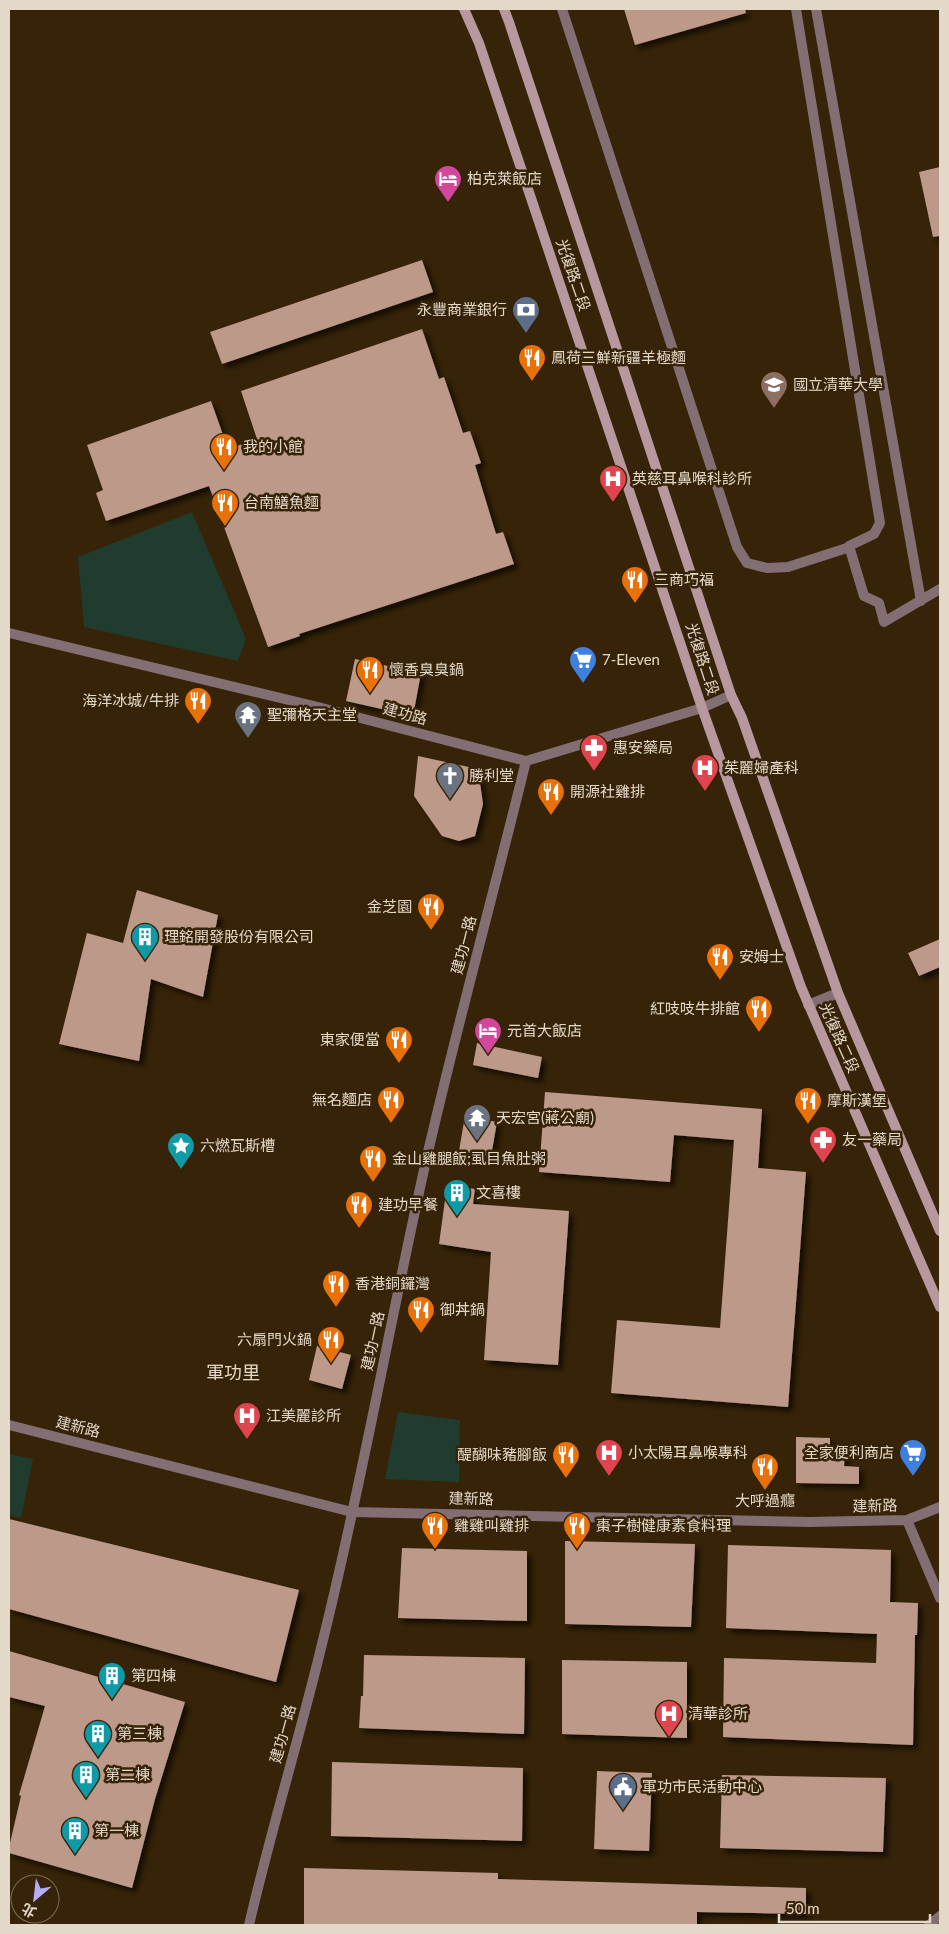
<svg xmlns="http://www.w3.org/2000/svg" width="949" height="1934" viewBox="0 0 949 1934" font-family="Lato,'Noto Sans TC',sans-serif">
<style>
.green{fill:#203c2e}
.building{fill:#bc9988;filter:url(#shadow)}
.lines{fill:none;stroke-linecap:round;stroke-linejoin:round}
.minor{stroke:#836f73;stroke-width:10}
.tertiary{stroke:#836f73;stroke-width:10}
.secondary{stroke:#b7989e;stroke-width:10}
.labels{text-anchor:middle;stroke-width:5;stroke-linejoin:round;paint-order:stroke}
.poi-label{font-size:15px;fill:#e4d8c9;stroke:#362308;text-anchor:start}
.street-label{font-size:15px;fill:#e4d8c9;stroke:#362308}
.quarter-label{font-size:18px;fill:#e4d8c9;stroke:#362308}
</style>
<defs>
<filter id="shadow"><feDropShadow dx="4.5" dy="4.5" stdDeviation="2.5" flood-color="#0009"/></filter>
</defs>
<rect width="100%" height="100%" fill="#362308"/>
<path class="green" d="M 192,512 L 246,639 L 238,661 L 84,627 L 78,557 Z
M 398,1412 L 460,1420 L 459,1482 L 385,1479 Z
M 9,1454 L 33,1459 L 21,1518 L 9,1515 Z"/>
<path class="building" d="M 624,9 L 745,9 L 746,13 L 635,45 Z
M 940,167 L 940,236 L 933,237 L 919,172 Z
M 422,260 L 433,292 L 222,364 L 210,332 Z
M 422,329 L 439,379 L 444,377 L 463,433 L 470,431 L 481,463 L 475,465 L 496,534 L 503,532 L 514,564 L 299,634 L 300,636 L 268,647 L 209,486 L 106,521 L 96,493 L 103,490 L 87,445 L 211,401 L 228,449 L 257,439 L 241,391 Z
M 355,659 L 421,673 L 413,716 L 346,701 Z
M 418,756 L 478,769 L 483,804 L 475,836 L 459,841 L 442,836 L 414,796 Z
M 137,890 L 218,915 L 203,997 L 151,979 L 139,1061 L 59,1044 L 87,933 L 123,943 Z
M 940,939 L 940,967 L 919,976 L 908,953 Z
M 477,1043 L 542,1057 L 538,1078 L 473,1065 Z
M 545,1092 L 762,1109 L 758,1168 L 806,1172 L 788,1407 L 611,1393 L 617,1320 L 720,1328 L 734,1140 L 674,1135 L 670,1182 L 539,1172 Z
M 465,1116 L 497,1122 L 491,1156 L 459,1151 Z
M 447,1185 L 475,1189 L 473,1204 L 569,1211 L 558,1365 L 484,1360 L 491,1252 L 439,1244 Z
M 317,1346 L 351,1355 L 342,1389 L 309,1380 Z
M 796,1437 L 830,1438 L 830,1454 L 845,1454 L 844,1466 L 859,1467 L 859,1484 L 796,1483 Z
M 9,1519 L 299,1590 L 276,1682 L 9,1609 Z
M 565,1541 L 695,1544 L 691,1627 L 565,1624 Z
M 728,1545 L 891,1550 L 890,1602 L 918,1603 L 917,1635 L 915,1635 L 913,1745 L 723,1737 L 724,1658 L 876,1663 L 877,1634 L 726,1628 Z
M 402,1548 L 527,1551 L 527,1621 L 398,1618 Z
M 9,1651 L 185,1702 L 155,1799 L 132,1888 L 9,1853 L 9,1847 L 21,1796 L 19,1795 L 45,1706 L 9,1697 Z
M 364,1655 L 525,1658 L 524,1734 L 359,1728 L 361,1696 L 363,1696 Z
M 562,1660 L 687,1662 L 687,1738 L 562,1734 Z
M 332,1762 L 523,1768 L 522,1841 L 331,1836 Z
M 597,1771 L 652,1773 L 649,1851 L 594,1849 Z
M 722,1775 L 886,1778 L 883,1852 L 720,1848 Z
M 304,1868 L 498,1873 L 498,1879 L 806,1888 L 806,1914 L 697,1912 L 697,1925 L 304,1925 Z"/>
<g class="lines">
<path class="minor" d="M 562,9 L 737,547 L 747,563 L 767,568 L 788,567 L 850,547
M 796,9 L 880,523 L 874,534 L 849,546 L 864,596 L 879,603 L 884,622 L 940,589
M 816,9 L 921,601
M 808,1005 L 838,993
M 9,1425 L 352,1512 L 809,1522 L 907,1520 L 940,1507
M 907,1520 L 940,1598
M 929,1925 L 940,1916"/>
<path class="tertiary" d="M 9,633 L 318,707 L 526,761 L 702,708 L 731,695
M 249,1925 C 271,1830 300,1736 323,1640 C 363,1479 391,1315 428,1152 C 458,1022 494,892 526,761"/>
<path class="secondary" d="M 464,9 L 479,43 L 702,708 L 801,987 L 940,1307
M 504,9 L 509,22 L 731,695 L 742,718 L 838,993 L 940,1231"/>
</g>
<defs>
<symbol id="hotel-pin" viewBox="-11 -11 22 30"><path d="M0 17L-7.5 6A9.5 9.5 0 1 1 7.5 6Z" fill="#d1479c" stroke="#362308"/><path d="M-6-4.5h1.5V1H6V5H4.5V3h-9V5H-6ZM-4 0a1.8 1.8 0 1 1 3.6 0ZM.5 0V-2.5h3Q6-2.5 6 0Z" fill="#fff"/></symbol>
<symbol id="bank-pin" viewBox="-11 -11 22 30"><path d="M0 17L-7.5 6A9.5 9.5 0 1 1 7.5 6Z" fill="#5c6f8a" stroke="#362308"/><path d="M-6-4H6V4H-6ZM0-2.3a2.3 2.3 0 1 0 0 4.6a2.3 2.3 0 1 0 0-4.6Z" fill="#fff"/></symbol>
<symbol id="restaurant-pin" viewBox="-11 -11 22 30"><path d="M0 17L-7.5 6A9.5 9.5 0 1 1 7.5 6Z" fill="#e8710a" stroke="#362308"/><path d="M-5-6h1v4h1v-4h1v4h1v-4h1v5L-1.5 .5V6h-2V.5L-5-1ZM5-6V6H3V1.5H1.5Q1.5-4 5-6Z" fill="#fff"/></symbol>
<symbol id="university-pin" viewBox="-11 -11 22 30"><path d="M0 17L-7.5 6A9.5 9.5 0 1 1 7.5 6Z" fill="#8d6e63" stroke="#362308"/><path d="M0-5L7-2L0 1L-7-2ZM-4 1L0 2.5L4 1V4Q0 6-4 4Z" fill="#fff"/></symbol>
<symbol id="hospital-pin" viewBox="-11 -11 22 30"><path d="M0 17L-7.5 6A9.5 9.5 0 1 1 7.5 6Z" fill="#e0444e" stroke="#362308"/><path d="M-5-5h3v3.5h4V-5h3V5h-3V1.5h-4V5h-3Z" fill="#fff"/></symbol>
<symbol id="supermarket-pin" viewBox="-11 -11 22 30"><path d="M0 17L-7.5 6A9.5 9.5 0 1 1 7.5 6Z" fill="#3f7fe0" stroke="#362308"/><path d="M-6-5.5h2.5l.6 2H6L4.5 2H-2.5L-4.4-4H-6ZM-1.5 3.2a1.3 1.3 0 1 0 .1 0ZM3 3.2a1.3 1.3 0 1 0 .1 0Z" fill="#fff"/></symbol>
<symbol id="temple-pin" viewBox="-11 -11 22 30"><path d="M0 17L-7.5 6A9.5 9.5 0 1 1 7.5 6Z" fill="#6b7280" stroke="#362308"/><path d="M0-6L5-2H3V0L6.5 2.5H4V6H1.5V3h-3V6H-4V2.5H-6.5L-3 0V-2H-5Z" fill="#fff"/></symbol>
<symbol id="pharmacy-pin" viewBox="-11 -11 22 30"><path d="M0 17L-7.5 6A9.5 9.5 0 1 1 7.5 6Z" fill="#e0444e" stroke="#362308"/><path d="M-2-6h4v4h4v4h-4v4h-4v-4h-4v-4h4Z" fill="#fff"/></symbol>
<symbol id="church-pin" viewBox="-11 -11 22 30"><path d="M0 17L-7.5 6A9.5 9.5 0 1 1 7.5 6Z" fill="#6b7280" stroke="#362308"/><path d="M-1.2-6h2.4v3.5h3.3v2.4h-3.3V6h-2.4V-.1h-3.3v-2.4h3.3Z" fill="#fff"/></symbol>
<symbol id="building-pin" viewBox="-11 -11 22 30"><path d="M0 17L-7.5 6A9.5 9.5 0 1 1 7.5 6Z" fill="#0f9aa8" stroke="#362308"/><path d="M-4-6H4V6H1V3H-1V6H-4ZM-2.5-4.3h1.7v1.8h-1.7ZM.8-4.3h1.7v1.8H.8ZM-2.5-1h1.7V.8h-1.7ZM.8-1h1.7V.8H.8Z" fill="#fff"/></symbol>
<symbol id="sight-pin" viewBox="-11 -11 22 30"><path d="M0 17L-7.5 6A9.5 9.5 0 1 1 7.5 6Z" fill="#0f9aa8" stroke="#362308"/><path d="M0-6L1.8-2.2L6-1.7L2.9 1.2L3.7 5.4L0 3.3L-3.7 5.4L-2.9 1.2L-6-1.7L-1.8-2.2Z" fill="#fff"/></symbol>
<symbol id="civic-pin" viewBox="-11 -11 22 30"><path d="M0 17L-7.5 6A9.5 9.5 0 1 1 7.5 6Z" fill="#5c6f8a" stroke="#362308"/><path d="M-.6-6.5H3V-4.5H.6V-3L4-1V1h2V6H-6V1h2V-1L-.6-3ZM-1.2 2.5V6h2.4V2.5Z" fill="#fff"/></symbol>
</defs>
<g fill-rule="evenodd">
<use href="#hotel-pin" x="432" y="163" width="32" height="43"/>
<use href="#bank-pin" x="510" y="294" width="32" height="43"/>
<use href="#restaurant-pin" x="516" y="342" width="32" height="43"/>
<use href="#university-pin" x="758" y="369" width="32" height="43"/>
<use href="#restaurant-pin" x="208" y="431" width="32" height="43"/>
<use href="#hospital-pin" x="597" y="463" width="32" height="43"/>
<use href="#restaurant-pin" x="209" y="487" width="32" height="43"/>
<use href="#restaurant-pin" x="619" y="564" width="32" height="43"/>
<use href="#supermarket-pin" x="567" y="644" width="32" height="43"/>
<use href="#restaurant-pin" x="354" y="654" width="32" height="43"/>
<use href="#restaurant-pin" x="182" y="685" width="32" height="43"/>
<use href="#temple-pin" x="232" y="699" width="32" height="43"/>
<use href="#pharmacy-pin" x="578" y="732" width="32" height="43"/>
<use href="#hospital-pin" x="689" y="752" width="32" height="43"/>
<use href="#church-pin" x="434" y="760" width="32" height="43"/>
<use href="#restaurant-pin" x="535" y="776" width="32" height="43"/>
<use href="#restaurant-pin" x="415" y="891" width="32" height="43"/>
<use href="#building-pin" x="129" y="921" width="32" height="43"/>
<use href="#restaurant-pin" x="704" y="941" width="32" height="43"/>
<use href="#restaurant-pin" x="743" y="993" width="32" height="43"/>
<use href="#hotel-pin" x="472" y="1015" width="32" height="43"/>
<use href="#restaurant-pin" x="383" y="1024" width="32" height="43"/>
<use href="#restaurant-pin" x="375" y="1084" width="32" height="43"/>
<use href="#restaurant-pin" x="792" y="1085" width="32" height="43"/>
<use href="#temple-pin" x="461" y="1102" width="32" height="43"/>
<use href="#pharmacy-pin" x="807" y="1124" width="32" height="43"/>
<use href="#sight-pin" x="165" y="1130" width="32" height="43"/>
<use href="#restaurant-pin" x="357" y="1143" width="32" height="43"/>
<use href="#building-pin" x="441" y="1177" width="32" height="43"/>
<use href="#restaurant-pin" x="343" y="1189" width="32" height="43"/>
<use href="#restaurant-pin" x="320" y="1268" width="32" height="43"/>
<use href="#restaurant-pin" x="405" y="1294" width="32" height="43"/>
<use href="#restaurant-pin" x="315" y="1324" width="32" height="43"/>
<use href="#hospital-pin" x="231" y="1400" width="32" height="43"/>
<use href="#hospital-pin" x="593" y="1437" width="32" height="43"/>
<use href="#supermarket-pin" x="897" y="1437" width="32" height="43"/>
<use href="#restaurant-pin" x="550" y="1439" width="32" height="43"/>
<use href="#restaurant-pin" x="749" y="1451" width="32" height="43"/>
<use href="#restaurant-pin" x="419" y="1510" width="32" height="43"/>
<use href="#restaurant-pin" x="561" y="1510" width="32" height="43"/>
<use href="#building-pin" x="96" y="1660" width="32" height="43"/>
<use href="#hospital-pin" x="653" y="1698" width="32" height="43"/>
<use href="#building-pin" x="82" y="1718" width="32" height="43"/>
<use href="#building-pin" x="70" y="1759" width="32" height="43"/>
<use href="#civic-pin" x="607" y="1771" width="32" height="43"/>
<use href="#building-pin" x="59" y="1815" width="32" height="43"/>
</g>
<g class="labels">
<g class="poi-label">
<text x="467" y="184">柏克萊飯店</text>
<text x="507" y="315" text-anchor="end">永豐商業銀行</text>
<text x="551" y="363">鳳荷三鮮新疆羊極麵</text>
<text x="793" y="390">國立清華大學</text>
<text x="243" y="452">我的小館</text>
<text x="632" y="484">英慈耳鼻喉科診所</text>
<text x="244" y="508">台南鱔魚麵</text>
<text x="654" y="585">三商巧福</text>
<text x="602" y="665">7-Eleven</text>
<text x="389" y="675">懷香臭臭鍋</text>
<text x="179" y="706" text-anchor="end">海洋冰城/牛排</text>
<text x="267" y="720">聖彌格天主堂</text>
<text x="613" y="753">惠安藥局</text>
<text x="724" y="773">茱麗婦產科</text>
<text x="469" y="781">勝利堂</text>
<text x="570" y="797">開源社雞排</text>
<text x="412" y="912" text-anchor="end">金芝園</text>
<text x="164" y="942">理銘開發股份有限公司</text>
<text x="739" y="962">安姆士</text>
<text x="740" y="1014" text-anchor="end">紅吱吱牛排館</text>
<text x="507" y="1036">元首大飯店</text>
<text x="380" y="1045" text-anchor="end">東家便當</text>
<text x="372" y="1105" text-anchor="end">無名麵店</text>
<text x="827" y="1106">摩斯漢堡</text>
<text x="496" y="1123">天宏宮(蔣公廟)</text>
<text x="842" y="1145">友一藥局</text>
<text x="200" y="1151">六燃瓦斯槽</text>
<text x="392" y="1164">金山雞腿飯;虱目魚肚粥</text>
<text x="476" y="1198">文喜樓</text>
<text x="378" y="1210">建功早餐</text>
<text x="355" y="1289">香港銅鑼灣</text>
<text x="440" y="1315">御丼鍋</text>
<text x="312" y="1345" text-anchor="end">六扇門火鍋</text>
<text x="266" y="1421">江美麗診所</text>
<text x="628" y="1458">小太陽耳鼻喉專科</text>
<text x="894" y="1458" text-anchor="end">全家便利商店</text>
<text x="547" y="1460" text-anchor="end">醍醐味豬腳飯</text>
<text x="765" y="1506" text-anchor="middle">大呼過癮</text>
<text x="454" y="1531">雞雞叫雞排</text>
<text x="596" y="1531">棗子樹健康素食料理</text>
<text x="131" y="1681">第四棟</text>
<text x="688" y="1719">清華診所</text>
<text x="117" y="1739">第三棟</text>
<text x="105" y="1780">第二棟</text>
<text x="642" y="1792">軍功市民活動中心</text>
<text x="94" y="1836">第一棟</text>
</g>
<g class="street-label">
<text transform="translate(573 275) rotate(71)" y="5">光復路二段</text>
<text transform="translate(702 659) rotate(72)" y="5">光復路二段</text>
<text transform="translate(405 714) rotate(15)" y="5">建功路</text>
<text transform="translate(464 945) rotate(-76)" y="5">建功一路</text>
<text transform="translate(839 1038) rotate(66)" y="5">光復路二段</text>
<text transform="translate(373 1341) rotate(-78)" y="5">建功一路</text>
<text transform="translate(78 1427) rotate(14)" y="5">建新路</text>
<text transform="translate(471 1499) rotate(1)" y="5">建新路</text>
<text transform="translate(875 1506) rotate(-1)" y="5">建新路</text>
<text transform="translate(283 1734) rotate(-75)" y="5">建功一路</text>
</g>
<g class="quarter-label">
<text x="233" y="1379">軍功里</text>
</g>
</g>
<rect width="949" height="1934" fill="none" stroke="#e4d8c9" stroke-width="20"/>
<g transform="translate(35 1899) rotate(208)"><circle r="24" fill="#362308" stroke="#7c6b55"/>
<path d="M0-4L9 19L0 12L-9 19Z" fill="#b6acf8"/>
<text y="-8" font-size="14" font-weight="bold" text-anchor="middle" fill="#e4d8c9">北</text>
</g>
<path d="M779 1914v8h151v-8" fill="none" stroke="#e4d8c9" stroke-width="2.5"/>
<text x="786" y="1914" font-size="15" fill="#e4d8c9" stroke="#362308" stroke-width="4" paint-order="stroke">50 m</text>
</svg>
